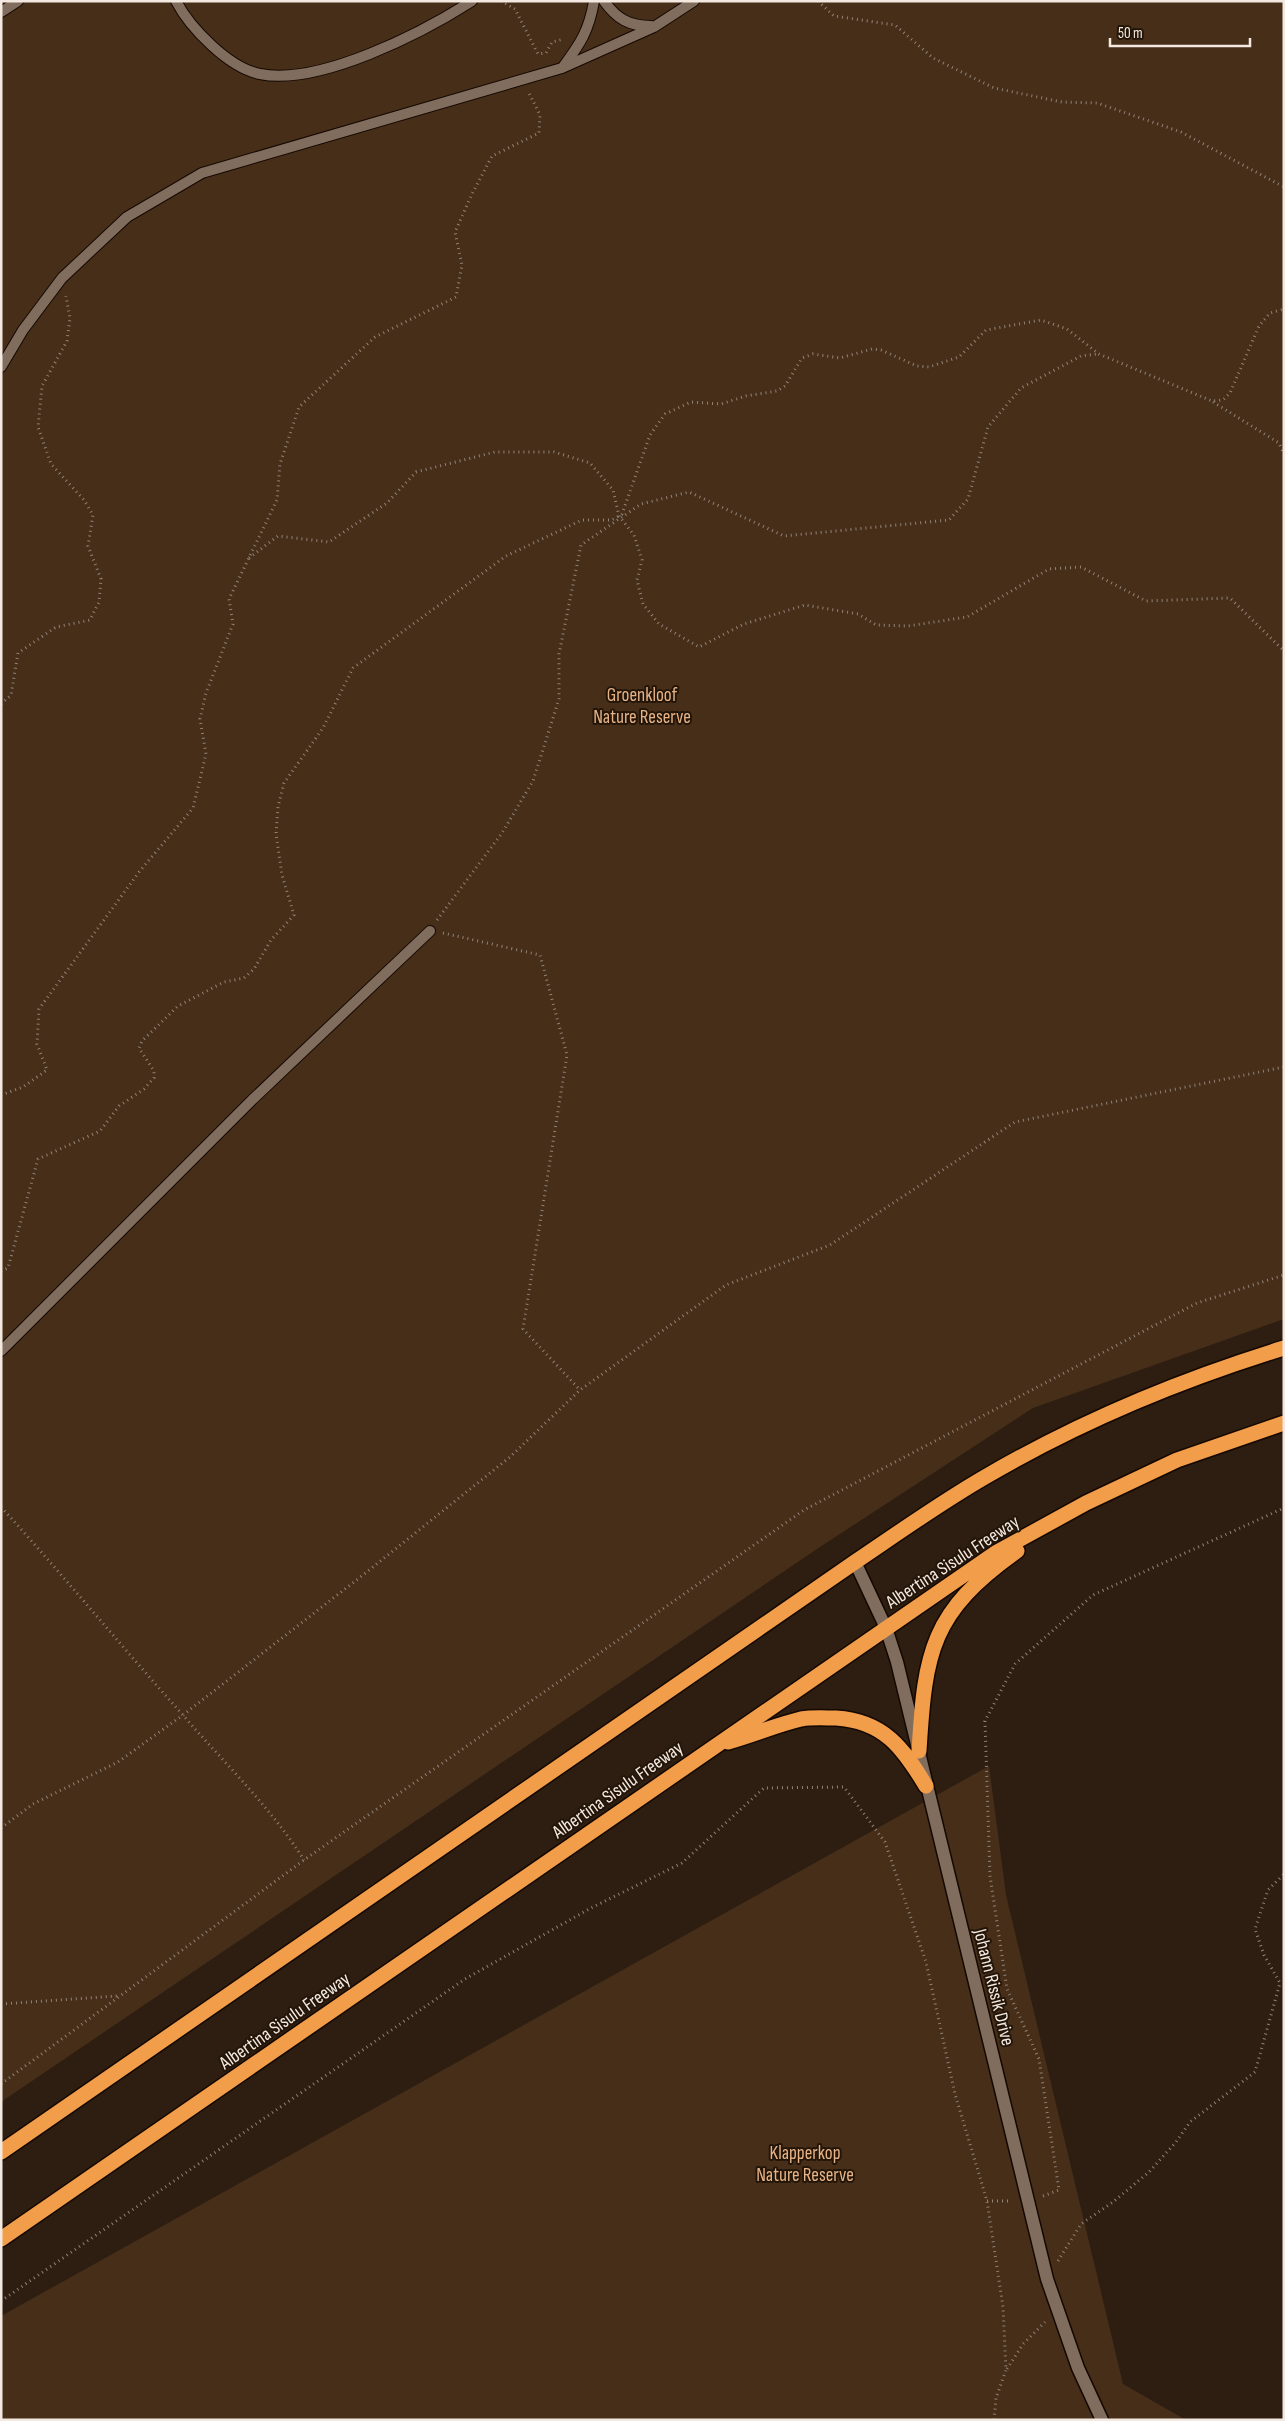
<svg xmlns="http://www.w3.org/2000/svg" width="1285" height="2421" viewBox="0 0 1285 2421" font-family="'Sofia Sans Condensed',sans-serif">
<style>
.green{fill:#462e19}
.lines{fill:none;stroke-linecap:round;stroke-linejoin:round}
.lane-casing{stroke:#150800;stroke-width:12}
.street-casing{stroke:#150800;stroke-width:15}
.highway-casing{stroke:#150800;stroke-width:18}
.path{stroke:#908378;stroke-width:3;stroke-dasharray:1 4;stroke-linecap:butt}
.lane{stroke:#806d5e;stroke-width:10}
.street{stroke:#806d5e;stroke-width:12}
.highway{stroke:#f29d4a;stroke-width:15}
.labels{text-anchor:middle;stroke-width:4;stroke-linejoin:round;paint-order:stroke}
.park-label{font-size:19px;fill:#e7b387;stroke:#231508}
.street-label{font-size:19px;fill:#f4e9e0;stroke:#231508}
</style>
<rect width="100%" height="100%" fill="#2d1e11"/>
<path class="green" d="M 1,1 L 1284,1 L 1284,1319 L 1033,1408 L 817,1549 L 1,2102 Z
M 989,1766 L 1006,1895 L 1123,2384 L 1186,2420 L 1,2420 L 1,2316 Z"/>
<g class="lines">
<defs>
<path id="lane" d="M 176,1 C 190,28 229,68 260,74 C 319,86 422,33 472,1
M 604,1 C 617,19 629,26 651,26
M 1,12 L 18,1
M 563,67 C 580,44 589,31 594,1
M 1,367 L 23,330 L 62,278 L 127,217 L 202,173 L 562,68 L 654,27 L 694,1
M 1,1351 L 252,1100 L 430,931"/>
<path id="street" d="M 855,1562 L 886,1628 L 897,1662 L 1047,2279 L 1078,2368 L 1102,2420"/>
<path id="highway" d="M 728,1742 C 753,1735 776,1725 801,1719 C 813,1717 825,1718 836,1718 C 884,1721 903,1748 926,1786
M 919,1751 C 925,1651 931,1612 1017,1551
M 1,2152 L 855,1562 C 898,1533 940,1503 985,1477 C 1079,1422 1180,1380 1284,1348
M 1,2239 L 997,1552 L 1086,1503 L 1177,1460 L 1284,1423"/>
</defs>
<use href="#lane" class="lane-casing"/>
<use href="#street" class="street-casing"/>
<use href="#highway" class="highway-casing"/>
<path class="path" d="M 501,1 L 515,9 L 538,54 L 546,53 L 552,42 L 564,39
M 818,1 L 834,16 L 895,25 L 933,58 L 994,88 L 1062,102 L 1097,103 L 1181,132 L 1284,187
M 1213,402 L 1279,443 L 1284,454
M 249,558 L 278,536 L 329,542 L 387,503 L 416,472 L 495,452 L 554,452 L 590,463 L 613,490 L 619,516 L 634,535 L 642,560 L 637,580 L 643,604 L 659,624 L 699,647 L 744,624 L 805,605 L 858,614 L 876,625 L 908,626 L 967,617 L 1049,569 L 1081,567 L 1146,601 L 1230,598 L 1284,651
M 1,704 L 11,695 L 18,653 L 56,627 L 90,620 L 99,602 L 101,579 L 88,546 L 93,515 L 84,500 L 51,464 L 38,427 L 42,386 L 67,341 L 70,318 L 66,296
M 437,920 L 502,833 L 533,781 L 559,699 L 559,654 L 581,545 L 641,504 L 689,492 L 784,536 L 949,520 L 968,499 L 988,427 L 1021,388 L 1081,356 L 1098,354
M 443,933 L 540,955 L 567,1055 L 523,1329 L 580,1390
M 1,1095 L 23,1087 L 47,1070 L 37,1044 L 39,1009 L 139,872 L 193,808 L 206,754 L 200,719 L 206,693 L 233,624 L 229,599 L 277,500 L 280,464 L 299,407 L 375,337 L 456,297 L 462,265 L 455,232 L 472,194 L 492,156 L 539,133 L 540,115 L 528,91
M 1,1271 L 8,1268 L 38,1159 L 100,1131 L 119,1106 L 144,1089 L 154,1078 L 154,1071 L 139,1048 L 142,1041 L 178,1006 L 224,982 L 244,978 L 254,969 L 271,940 L 294,915 L 282,875 L 276,834 L 278,807 L 284,783 L 323,728 L 353,668 L 506,556 L 582,520 L 612,520 L 622,514 L 650,435 L 665,414 L 691,402 L 721,404 L 746,396 L 777,391 L 785,386 L 802,358 L 813,354 L 840,358 L 872,349 L 881,350 L 917,366 L 929,367 L 959,357 L 986,330 L 1041,320 L 1067,329 L 1099,354 L 1212,401 L 1223,400 L 1230,393 L 1259,326 L 1270,313 L 1284,309
M 1,1507 C 63,1575 121,1646 182,1714 C 224,1763 269,1805 304,1860
M 1,1828 L 33,1804 L 118,1762 L 183,1715 L 363,1575 L 510,1457 L 580,1390 L 726,1285 L 830,1245 L 1015,1122 L 1284,1067
M 1,2004 L 117,1996
M 1,2084 L 304,1860 L 804,1510 L 1197,1303 L 1284,1275
M 1043,2196 L 1059,2190 L 1039,2059 L 1007,1989 L 990,1876 L 985,1721 L 1015,1664 L 1093,1595 L 1284,1508
M 987,2201 L 1012,2201
M 1058,2261 L 1081,2224 L 1113,2202 L 1149,2172 L 1176,2142 L 1190,2122 L 1255,2072 L 1280,1983 L 1264,1955 L 1255,1929 L 1268,1890 L 1284,1874
M 1,2301 L 465,1979 L 591,1908 L 682,1863 L 764,1788 L 844,1787 L 885,1842 L 926,1962 L 955,2094 L 987,2201 L 1003,2307 L 1006,2370 L 996,2398 L 994,2420
M 1007,2369 L 1023,2344 L 1045,2322"/>
<use href="#lane" class="lane"/>
<use href="#street" class="street"/>
<use href="#highway" class="highway"/>
</g>
<g class="labels">
<g class="park-label">
<text x="642" y="701">Groenkloof<tspan x="642" dy="22">Nature Reserve</tspan></text>
<text x="805" y="2159">Klapperkop<tspan x="805" dy="22">Nature Reserve</tspan></text>
</g>
<g class="street-label">
<text transform="translate(952 1561) rotate(-33)" y="7">Albertina Sisulu Freeway</text>
<text transform="translate(617 1789) rotate(-35)" y="7">Albertina Sisulu Freeway</text>
<text transform="translate(995 1987) rotate(76)" y="7">Johann Rissik Drive</text>
<text transform="translate(284 2020) rotate(-35)" y="7">Albertina Sisulu Freeway</text>
</g>
</g>
<rect width="1285" height="2421" fill="none" stroke="#f4e9e0" stroke-width="5"/>
<path d="M1110 38v8h140v-8" fill="none" stroke="#f4e9e0" stroke-width="2.5"/>
<text x="1118" y="38" font-size="15" fill="#f4e9e0" stroke="#231508" stroke-width="4" paint-order="stroke">50 m</text>
</svg>
